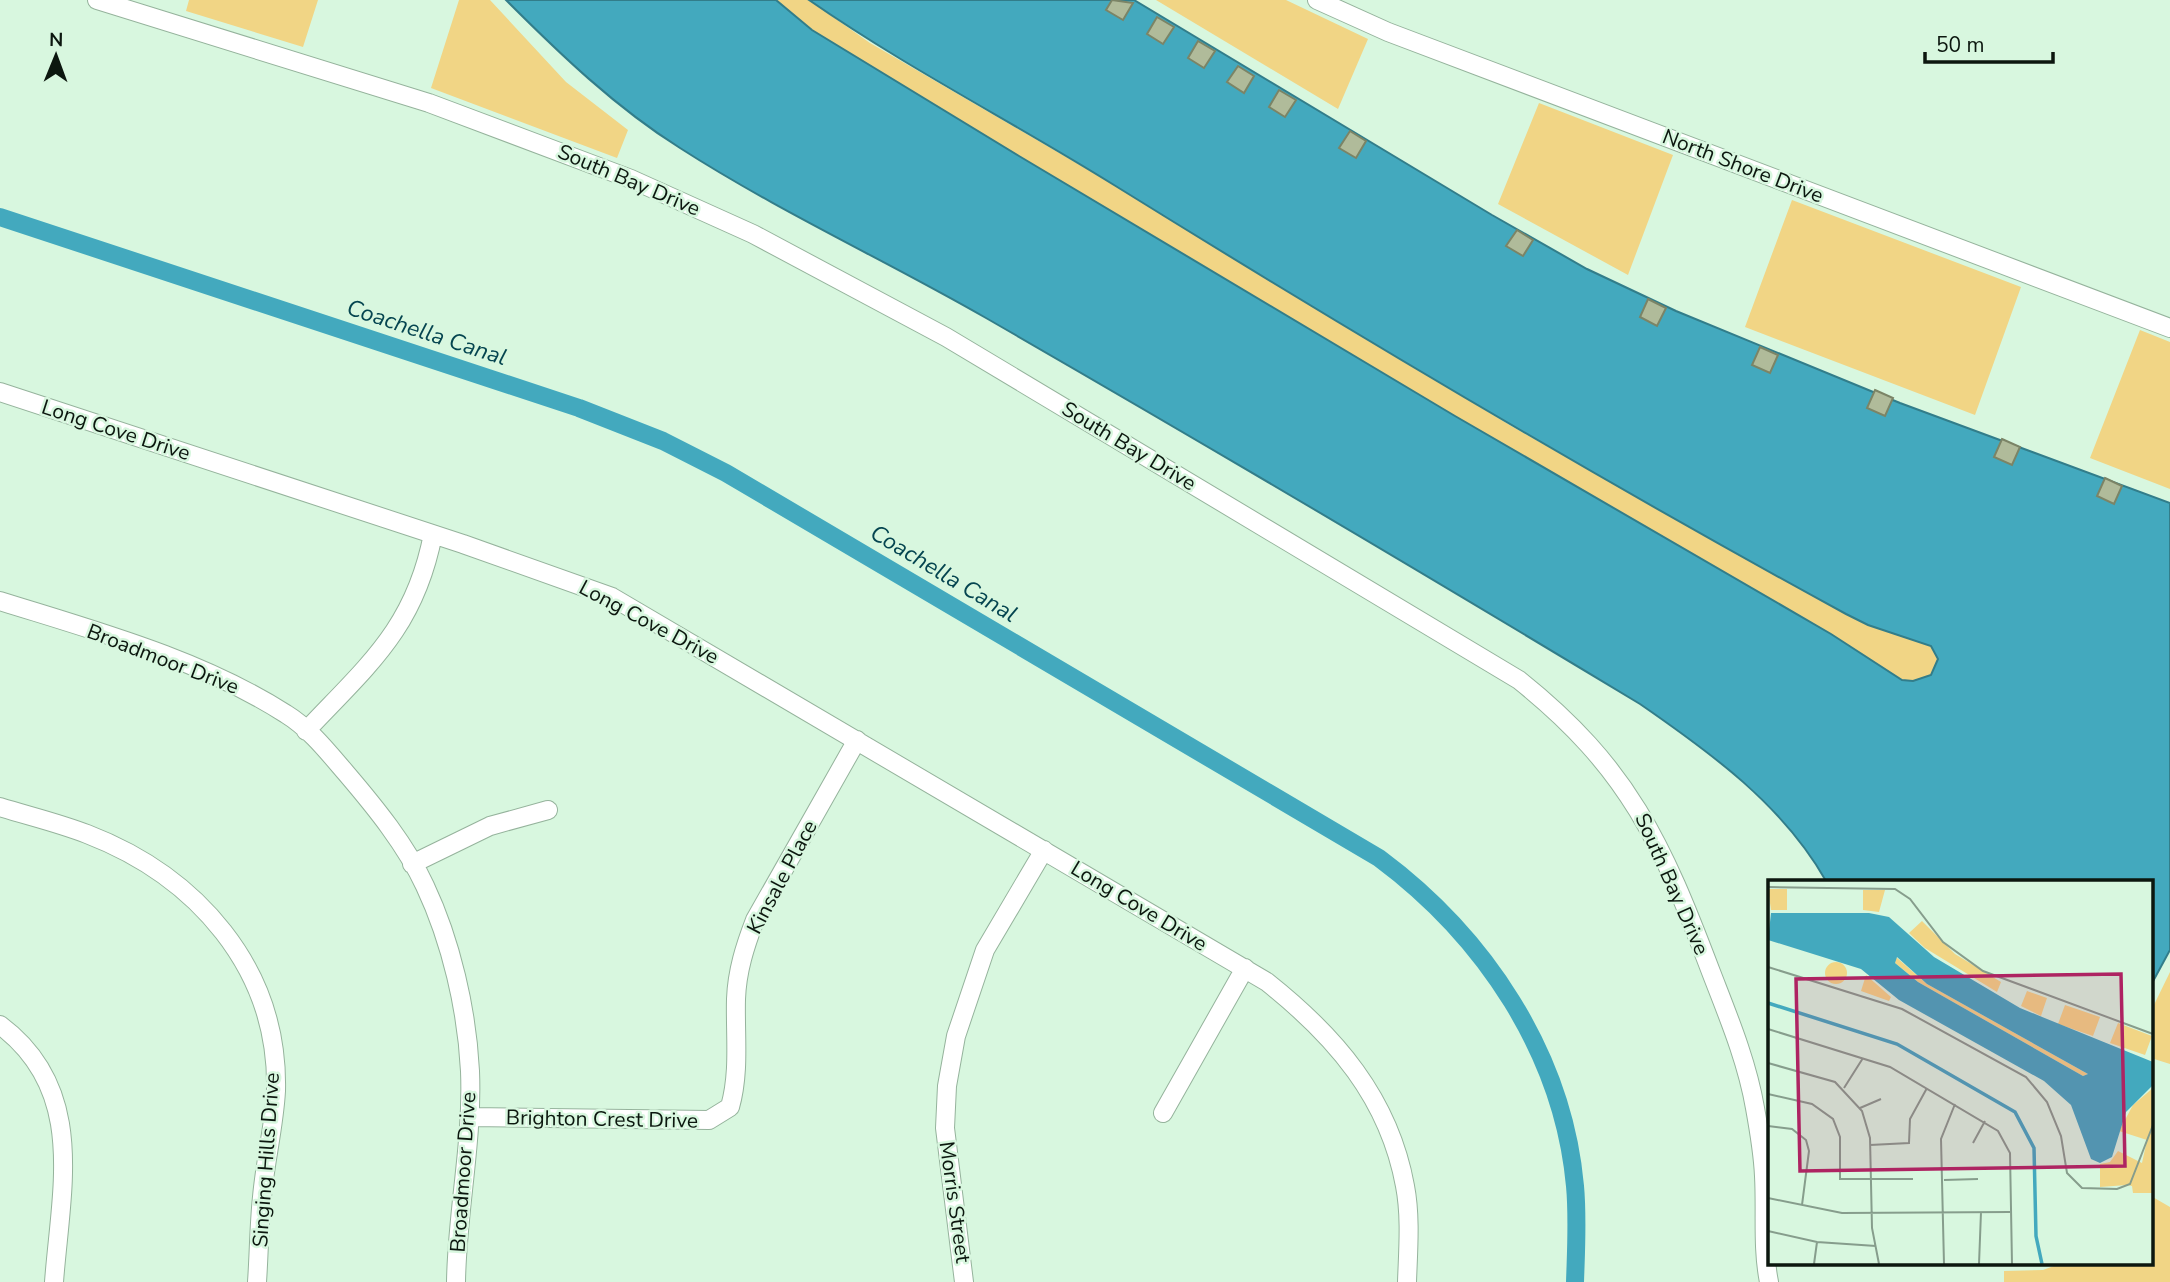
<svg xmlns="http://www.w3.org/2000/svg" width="2170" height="1282" viewBox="0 0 2170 1282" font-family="'Nunito Sans',sans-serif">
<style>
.green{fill:#f1d585}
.water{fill:#43a9be;stroke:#327d8a;stroke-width:2}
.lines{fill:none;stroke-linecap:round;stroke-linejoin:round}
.canal{stroke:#43a9be;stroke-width:18}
.building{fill:#b0bb9a;stroke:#7b8466;stroke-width:2}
.street-casing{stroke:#95b39c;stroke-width:20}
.street{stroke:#fff;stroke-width:18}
.labels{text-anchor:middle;stroke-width:5;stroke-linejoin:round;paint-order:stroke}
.street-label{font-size:21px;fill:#0c170f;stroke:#d8f7df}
.water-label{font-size:23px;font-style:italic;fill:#054550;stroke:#d8f7df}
.inset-river{fill:none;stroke:#43a9be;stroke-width:3.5}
.inset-road{fill:none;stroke:#869d8c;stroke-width:2}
.view{fill:#ae2462;fill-opacity:0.15;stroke:#ae2462;stroke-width:3.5}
.inset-edge{fill:none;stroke:#0c170f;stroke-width:3.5}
</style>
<rect width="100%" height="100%" fill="#d8f7df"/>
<path class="green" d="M 189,0 L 318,0 L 303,47 L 186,11 Z
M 459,0 L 490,0 L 566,82 L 628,130 L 617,158 L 431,88 Z
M 776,0 L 809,0 L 870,43 L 1111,183 L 1513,427 L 1846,614 L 1931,646 L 1939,659 L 1931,676 L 1913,681 L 1902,680 L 1831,634 L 1455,416 L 1019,156 L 812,30 Z
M 1156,0 L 1286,0 L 1368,39 L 1338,109 Z
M 1539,103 L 1673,155 L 1628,275 L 1498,204 Z
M 1792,200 L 2021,287 L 1975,415 L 1745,327 Z
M 2140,330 L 2170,342 L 2170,489 L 2090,458 Z
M 2170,972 L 2170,1064 L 2151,1058 L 2151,1011 Z
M 2151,1196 L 2170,1207 L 2170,1282 L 2004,1282 L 2004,1271 L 2043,1270 L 2062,1263 L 2151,1263 Z"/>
<path class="water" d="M 506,0 L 776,0 L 812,30 L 1019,156 L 1455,416 L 1831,634 L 1902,680 L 1913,681 L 1931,675 L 1938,659 L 1931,646 L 1868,625 L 1846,614 C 1598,479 1354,334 1114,185 C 1013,122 907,68 809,0 L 1134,0 L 1492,215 L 1587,269 L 1676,311 L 1900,403 L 2170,503 L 2170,950 L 2151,985 L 2151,881 L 1826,881 C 1783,805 1711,753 1640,704 C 1423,573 1205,444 986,318 C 885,260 778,211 680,148 C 615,107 560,54 506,0 Z"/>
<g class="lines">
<path class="canal" d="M 0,217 L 579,408 L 663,441 L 726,473 L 1379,858 C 1484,936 1563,1053 1575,1186 C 1578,1218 1576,1250 1575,1282"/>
</g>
<path class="building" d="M 1112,0 L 1133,3 L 1123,20 L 1106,10 Z
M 1157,17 L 1174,27 L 1163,44 L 1147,34 Z
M 1198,41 L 1215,51 L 1204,68 L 1188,58 Z
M 1238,66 L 1254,76 L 1244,93 L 1227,82 Z
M 1279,90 L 1296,100 L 1285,117 L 1269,107 Z
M 1350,131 L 1366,141 L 1356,158 L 1339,148 Z
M 1517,230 L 1533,240 L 1523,256 L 1506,246 Z
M 1648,299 L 1666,308 L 1657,326 L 1640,317 Z
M 1760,347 L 1778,355 L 1770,373 L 1752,365 Z
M 1875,390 L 1893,398 L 1885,416 L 1867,408 Z
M 2002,439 L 2020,447 L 2012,465 L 1994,457 Z
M 2105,478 L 2122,486 L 2114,504 L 2097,496 Z"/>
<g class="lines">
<defs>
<path id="street" d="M 97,0 L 429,103 L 631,179 L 753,234 L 946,337 L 1519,680 C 1629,768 1662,843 1711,972 C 1728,1016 1747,1061 1755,1108 C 1759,1130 1763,1154 1764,1176 C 1766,1212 1762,1247 1769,1282
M 1317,0 L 1388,32 L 2170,328
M 0,392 L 463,544 L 612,597 L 1267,982 C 1335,1036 1389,1098 1405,1186 C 1411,1217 1408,1251 1407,1282
M 0,601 C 96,631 200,659 286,714 C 309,728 328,752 346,773 C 375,807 406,845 425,886 C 451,941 467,1010 470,1071 C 473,1142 457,1211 456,1282
M 306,731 C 368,665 415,628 433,534
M 0,807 C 29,816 59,823 87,834 C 196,876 279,968 276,1091 C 274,1127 265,1162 262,1197 C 259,1225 259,1254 257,1282
M 412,864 L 490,826 L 548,810
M 0,1025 C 87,1090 61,1188 54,1282
M 1163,1113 L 1245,968
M 470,1117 L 709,1120 L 730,1107 C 740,1072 735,1035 736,999 C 737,971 745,946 755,920 L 857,740
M 964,1282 L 945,1128 L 947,1086 L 956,1036 L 985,950 L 1044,850"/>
</defs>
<use href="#street" class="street-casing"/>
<use href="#street" class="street"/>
</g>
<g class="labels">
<g class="street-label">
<text transform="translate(1743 166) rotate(21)" y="7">North Shore Drive</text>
<text transform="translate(629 180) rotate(23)" y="7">South Bay Drive</text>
<text transform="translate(116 430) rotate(18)" y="7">Long Cove Drive</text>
<text transform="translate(1129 446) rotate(31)" y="7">South Bay Drive</text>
<text transform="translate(649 622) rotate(28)" y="7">Long Cove Drive</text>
<text transform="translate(163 659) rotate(21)" y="7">Broadmoor Drive</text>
<text transform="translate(782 877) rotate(-62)" y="7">Kinsale Place</text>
<text transform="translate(1672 884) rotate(66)" y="7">South Bay Drive</text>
<text transform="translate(1139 906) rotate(31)" y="7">Long Cove Drive</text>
<text transform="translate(602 1119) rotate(1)" y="7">Brighton Crest Drive</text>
<text transform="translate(266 1160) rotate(-86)" y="7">Singing Hills Drive</text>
<text transform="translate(463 1172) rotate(-86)" y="7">Broadmoor Drive</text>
<text transform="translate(955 1202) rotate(82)" y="7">Morris Street</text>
</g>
<g class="water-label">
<text transform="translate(427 332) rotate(18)" y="8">Coachella Canal</text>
<text transform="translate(944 573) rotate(31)" y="8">Coachella Canal</text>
</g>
</g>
<g transform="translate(1768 880)">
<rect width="385" height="385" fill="#d8f7df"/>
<path d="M 0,9 L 19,9 L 19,30 L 3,30 ZM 95,10 L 117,10 L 111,32 L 95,30 ZM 154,41 L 187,74 L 233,102 L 229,112 L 157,68 L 141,53 ZM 128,77 L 159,104 L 320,194 L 315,196 L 150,102 L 127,83 ZM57 93a11 11 0 1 1 22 0a11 11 0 1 1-22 0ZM 98,95 L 123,117 L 121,121 L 93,111 ZM 259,111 L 279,118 L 273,136 L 253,126 ZM 297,125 L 332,137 L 325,156 L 290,144 ZM 350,143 L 384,156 L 377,175 L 342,163 ZM 385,208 L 385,313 L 365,313 L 364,306 L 359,305 L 332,307 L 332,284 L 342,282 L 350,271 L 374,283 L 379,260 L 351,251 L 365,225 Z" fill="#f1d585"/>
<path d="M 3,33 L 101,33 L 121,37 L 166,77 L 252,128 L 385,182 L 385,205 L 358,232 L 344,277 L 332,283 L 323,279 L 303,225 L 276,201 L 131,120 L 93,89 L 0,60 ZM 129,77 L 159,104 L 320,194 L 315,196 L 150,102 L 127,83 Z" fill="#43a9be" fill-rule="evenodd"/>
<path class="inset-river" d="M 0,123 L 129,164 L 247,232 L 266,268 L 268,356 L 274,384"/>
<path class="inset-road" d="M 0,7 L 127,9 L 142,19 L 175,62 L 215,91 L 385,154M 0,87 L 134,129 L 258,197 L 279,222 L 293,256 L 299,293 L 314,308 L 349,309 L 362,304 L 385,245M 0,149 L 122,187 L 230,251 L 242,273 L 244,384M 0,183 L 67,202 L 94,231 L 102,258 L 104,348 L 111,384M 76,208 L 95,178M 0,214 L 44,224 L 65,239 L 72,257 L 72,299 L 145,299M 92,228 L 113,219M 0,246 L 24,249 L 38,260 L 41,271 L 34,325M 205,263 L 217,241M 102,265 L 141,263 L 142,239 L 159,208M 176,300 L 210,299M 0,318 L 74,333 L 242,332M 0,351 L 49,362 L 108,366M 46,384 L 49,362M 176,384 L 173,259 L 187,224M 211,384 L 213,332"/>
<path class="view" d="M 353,94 L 357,286 L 32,291 L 28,99 Z"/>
<rect width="385" height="385" class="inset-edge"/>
</g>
<g transform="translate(56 56) rotate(1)" stroke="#d8f7df" stroke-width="5" paint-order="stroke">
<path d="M0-5L12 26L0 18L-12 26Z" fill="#0c170f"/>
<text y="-10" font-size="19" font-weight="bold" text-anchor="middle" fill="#0c170f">N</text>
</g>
<path d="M1925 52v10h128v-10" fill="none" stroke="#0c170f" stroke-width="3.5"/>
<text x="1936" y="52" font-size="21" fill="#0c170f" stroke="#d8f7df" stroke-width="5" paint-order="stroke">50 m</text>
</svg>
